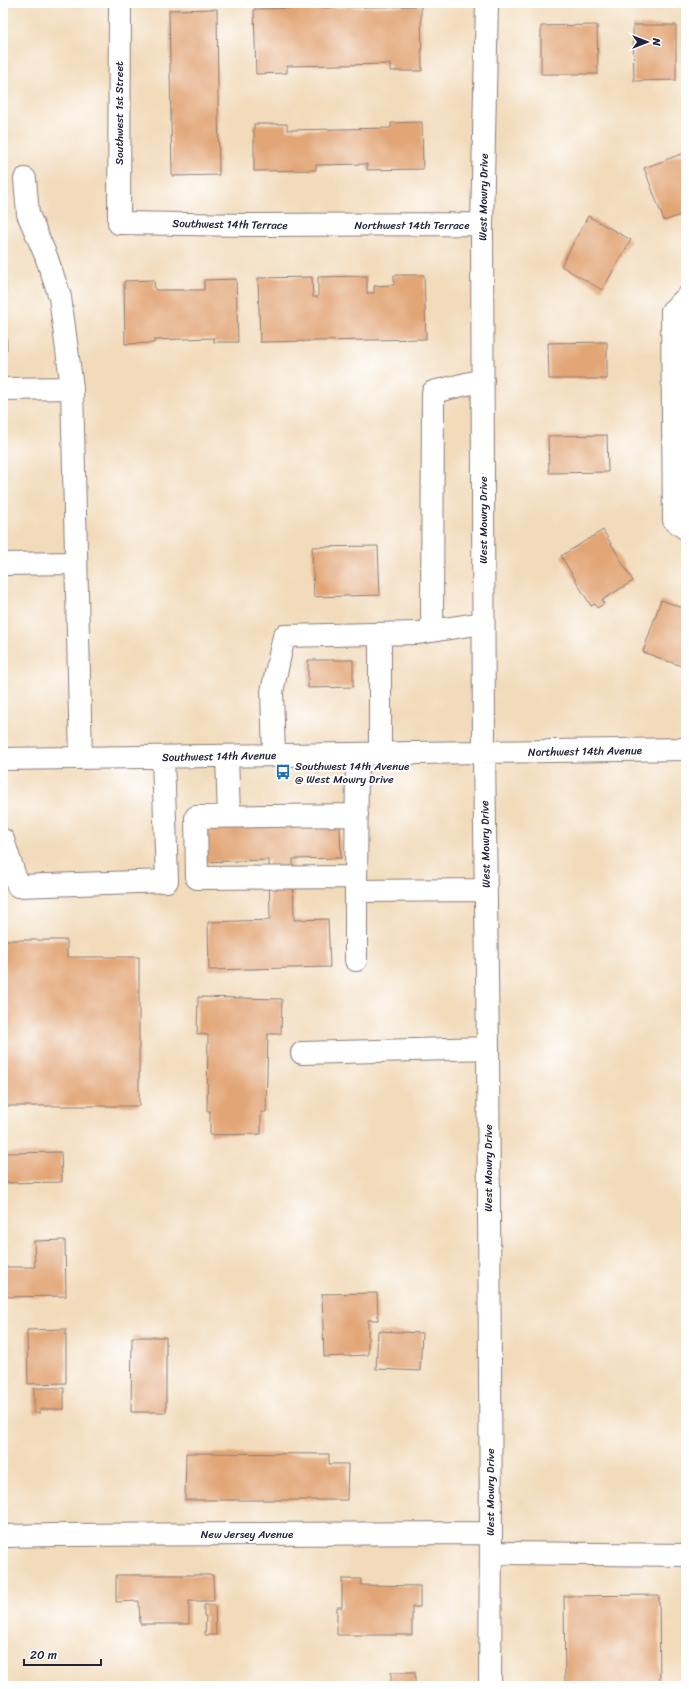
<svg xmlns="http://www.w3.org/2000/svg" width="689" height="1689" viewBox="0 0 689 1689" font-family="Sriracha,sans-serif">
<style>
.green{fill:#98da91;stroke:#5d7e66}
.building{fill:#e2a576}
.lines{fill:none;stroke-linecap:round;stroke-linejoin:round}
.minor-casing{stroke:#8a7e7b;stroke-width:24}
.minor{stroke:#fff;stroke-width:22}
.labels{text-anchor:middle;stroke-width:4;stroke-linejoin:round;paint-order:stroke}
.street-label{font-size:11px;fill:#22223b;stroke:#fff}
.poi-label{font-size:11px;fill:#22223b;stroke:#fff;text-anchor:start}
</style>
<rect width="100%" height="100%" fill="#fff"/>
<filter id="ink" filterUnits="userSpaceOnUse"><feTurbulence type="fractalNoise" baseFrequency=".025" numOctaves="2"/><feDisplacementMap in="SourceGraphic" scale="8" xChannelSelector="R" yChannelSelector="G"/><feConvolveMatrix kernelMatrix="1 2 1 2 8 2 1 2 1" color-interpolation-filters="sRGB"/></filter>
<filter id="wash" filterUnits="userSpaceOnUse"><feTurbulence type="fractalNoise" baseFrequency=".012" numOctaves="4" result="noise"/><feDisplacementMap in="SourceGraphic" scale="16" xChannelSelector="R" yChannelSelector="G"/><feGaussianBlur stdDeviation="0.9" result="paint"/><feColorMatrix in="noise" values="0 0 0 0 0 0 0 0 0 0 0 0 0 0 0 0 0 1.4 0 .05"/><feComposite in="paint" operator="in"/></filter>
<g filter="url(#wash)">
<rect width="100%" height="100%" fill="#f2dbbb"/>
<path class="green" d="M 686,302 L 686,524 L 677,518 L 676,313 Z"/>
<g id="blocks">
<path class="building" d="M 421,6 L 422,71 L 390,71 L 390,64 L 287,66 L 287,73 L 256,74 L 254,9 Z
M 217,9 L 219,175 L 172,176 L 169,10 Z
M 597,25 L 598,74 L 541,74 L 541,26 Z
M 633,25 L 676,25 L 676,80 L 634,81 Z
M 422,122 L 423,169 L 367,170 L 367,164 L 316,165 L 316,170 L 254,171 L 254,124 L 287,124 L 287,130 L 391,128 L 391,123 Z
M 684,153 L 686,157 L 686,213 L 664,221 L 644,168 Z
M 588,216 L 631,240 L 602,290 L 561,266 Z
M 3,248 L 5,248 L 7,350 L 3,350 Z
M 394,275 L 424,275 L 426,339 L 260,342 L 258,278 L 312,277 L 313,297 L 318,297 L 318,277 L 367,276 L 367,293 L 374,293 L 374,286 L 394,285 Z
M 236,279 L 238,342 L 214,342 L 214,338 L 154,340 L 154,343 L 125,344 L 124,281 L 154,280 L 155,290 L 204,290 L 204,280 Z
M 607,342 L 607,379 L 549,379 L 548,343 Z
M 607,435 L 608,472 L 549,473 L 548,436 Z
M 603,530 L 633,581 L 602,600 L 604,604 L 597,608 L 595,604 L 591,606 L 561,556 Z
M 378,546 L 380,595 L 314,597 L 312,547 Z
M 661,600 L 686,609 L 686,660 L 684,667 L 643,652 Z
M 308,660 L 353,660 L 353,687 L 308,688 Z
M 340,824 L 341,858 L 293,859 L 294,920 L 328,919 L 330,967 L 209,970 L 208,922 L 270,920 L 269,860 L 201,862 L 200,827 Z
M 3,940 L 67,940 L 67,957 L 139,957 L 139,1106 L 3,1106 Z
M 198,997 L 282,999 L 281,1034 L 268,1034 L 266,1112 L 261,1112 L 261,1134 L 210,1135 L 210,1111 L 207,1111 L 208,1035 L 197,1034 Z
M 61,1152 L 62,1182 L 5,1183 L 4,1153 Z
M 65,1240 L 66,1296 L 3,1297 L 3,1267 L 35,1267 L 34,1241 Z
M 377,1293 L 378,1320 L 368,1320 L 368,1355 L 324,1357 L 322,1294 Z
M 66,1329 L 66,1383 L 28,1384 L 27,1330 Z
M 378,1331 L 422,1333 L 420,1371 L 376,1369 Z
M 132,1337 L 166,1337 L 166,1412 L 131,1412 Z
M 34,1388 L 64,1388 L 64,1409 L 40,1409 L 40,1413 L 34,1413 Z
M 186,1453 L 329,1454 L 329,1464 L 348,1464 L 347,1500 L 185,1500 Z
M 116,1575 L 213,1575 L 214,1601 L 189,1601 L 189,1624 L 140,1624 L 139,1601 L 116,1602 Z
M 342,1579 L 361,1579 L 361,1585 L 420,1586 L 420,1607 L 412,1607 L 412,1635 L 337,1635 L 337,1607 L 342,1607 Z
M 659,1595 L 660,1686 L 565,1686 L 564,1596 Z
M 204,1605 L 215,1605 L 216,1635 L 205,1635 L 206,1616 L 204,1616 Z
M 391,1672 L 415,1672 L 415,1686 L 391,1686 Z"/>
</g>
</g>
<g filter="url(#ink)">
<use href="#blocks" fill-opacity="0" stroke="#8a7e7b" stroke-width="1"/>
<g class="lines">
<defs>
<path id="minor" d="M 120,3 L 119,223 L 247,225 L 482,224
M 487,3 L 482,224 L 484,753 L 488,1048 L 491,1533 L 490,1686
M 25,179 L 28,214 L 46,256 L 60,297 L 72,388
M 686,298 L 672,311 L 674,520 L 686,529
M 3,389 L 72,388 L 81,758
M 3,564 L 76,563
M 432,631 L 433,392 L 483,380
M 380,754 L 380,634
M 357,755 L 356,891 L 485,890
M 227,756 L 229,816
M 274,756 L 272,692 L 284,636 L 418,633 L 483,623
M 3,759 L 686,749
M 3,840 L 18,886 L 167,881 L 163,757
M 356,877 L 197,878 L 196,817 L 357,815
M 356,891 L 356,960
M 302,1053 L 488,1048
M 3,1536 L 57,1535 L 491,1533
M 491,1553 L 686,1555"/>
</defs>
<use href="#minor" class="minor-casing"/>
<use href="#minor" class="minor"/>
</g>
</g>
<defs>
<symbol id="bus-bare" viewBox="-9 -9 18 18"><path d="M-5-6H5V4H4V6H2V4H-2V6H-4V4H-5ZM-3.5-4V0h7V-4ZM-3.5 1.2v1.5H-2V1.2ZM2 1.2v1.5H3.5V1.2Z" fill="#1f6fb2" stroke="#fff" stroke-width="2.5" paint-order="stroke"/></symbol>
</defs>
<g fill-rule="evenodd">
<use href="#bus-bare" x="272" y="761" width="22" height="22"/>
</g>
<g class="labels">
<g class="street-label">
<text transform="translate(119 113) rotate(-90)" y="4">Southwest 1st Street</text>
<text transform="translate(483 197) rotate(-89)" y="4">West Mowry Drive</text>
<text transform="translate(230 224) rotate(1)" y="4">Southwest 14th Terrace</text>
<text x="412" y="229">Northwest 14th Terrace</text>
<text transform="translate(483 520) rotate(-90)" y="4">West Mowry Drive</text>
<text transform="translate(585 751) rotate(-1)" y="4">Northwest 14th Avenue</text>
<text transform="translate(219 756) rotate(-1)" y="4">Southwest 14th Avenue</text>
<text transform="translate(485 844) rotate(-91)" y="4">West Mowry Drive</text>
<text transform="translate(488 1168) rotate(-90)" y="4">West Mowry Drive</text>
<text transform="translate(490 1492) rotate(-90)" y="4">West Mowry Drive</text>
<text x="247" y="1538">New Jersey Avenue</text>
</g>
<g class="poi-label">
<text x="295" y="770">Southwest 14th Avenue<tspan x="295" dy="13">@ West Mowry Drive</tspan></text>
</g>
</g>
<rect width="689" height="1689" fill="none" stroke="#fff" stroke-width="16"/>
<g transform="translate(647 42) rotate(90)" stroke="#ffffff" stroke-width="3" paint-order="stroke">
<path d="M0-3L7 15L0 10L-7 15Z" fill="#22223b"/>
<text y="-6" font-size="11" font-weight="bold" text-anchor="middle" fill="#22223b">N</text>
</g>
<path d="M24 1659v6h77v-6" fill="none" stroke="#22223b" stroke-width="2"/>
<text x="30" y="1659" font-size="12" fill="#22223b" stroke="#ffffff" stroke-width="3" paint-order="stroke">20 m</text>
</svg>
